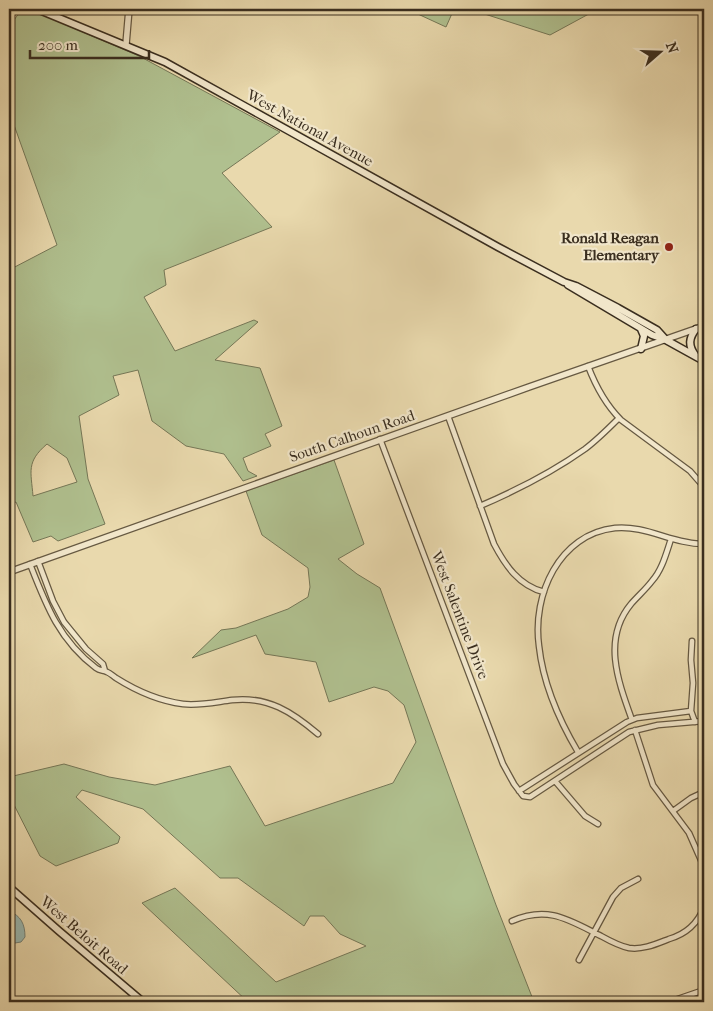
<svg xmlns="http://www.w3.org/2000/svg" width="713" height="1011" viewBox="0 0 713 1011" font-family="'IM FELL French Canon',serif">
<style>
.green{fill:#b0c08f;stroke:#757757;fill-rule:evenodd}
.water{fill:#9ab9b2;stroke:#748177}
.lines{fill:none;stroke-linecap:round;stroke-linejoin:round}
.minor-casing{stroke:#665942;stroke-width:7}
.tertiary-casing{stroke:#665942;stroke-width:8}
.secondary-casing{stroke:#3a2e1f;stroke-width:9}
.minor{stroke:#f1e6ca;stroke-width:4.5}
.tertiary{stroke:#f1e6ca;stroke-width:5.5}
.secondary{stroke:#f1e6ca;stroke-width:6}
.poi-dot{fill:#8f2418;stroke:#f1e6ca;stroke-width:2}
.labels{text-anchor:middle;stroke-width:4.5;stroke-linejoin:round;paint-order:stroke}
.street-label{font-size:15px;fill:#3a2e1f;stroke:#f1e6ca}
.poi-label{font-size:15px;font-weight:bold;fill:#3a2e1f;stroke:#f1e6ca;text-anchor:end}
</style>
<rect width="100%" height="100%" fill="#e9d9ad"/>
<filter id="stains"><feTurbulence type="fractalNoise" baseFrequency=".004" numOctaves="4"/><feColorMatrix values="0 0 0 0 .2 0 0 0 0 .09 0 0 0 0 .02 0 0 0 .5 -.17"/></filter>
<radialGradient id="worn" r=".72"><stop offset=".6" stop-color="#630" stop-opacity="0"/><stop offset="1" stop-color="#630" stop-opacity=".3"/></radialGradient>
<path class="green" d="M 22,9 L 29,9 L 139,56 L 280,132 L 222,173 L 272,227 L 164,270 L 166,285 L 144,297 L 175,351 L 254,320 L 258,322 L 215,360 L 260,368 L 282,426 L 265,434 L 271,446 L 243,458 L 248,471 L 257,476 L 243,481 L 224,454 L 186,446 L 152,421 L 138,370 L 113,376 L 119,395 L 79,416 L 88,479 L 105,524 L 58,541 L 51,536 L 33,542 L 16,502 L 9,504 L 9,270 L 57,245 L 9,111 L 9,27 ZM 47,444 L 67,458 L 77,482 L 33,496 C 31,471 26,462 47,444 Z
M 407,9 L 454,9 L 446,27 Z
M 469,9 L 598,9 L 550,35 Z
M 334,460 L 364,544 L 338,559 L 357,574 L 380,588 L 496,905 L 534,1002 L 248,1002 L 142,903 L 175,888 L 276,982 L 366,946 L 340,934 L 324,916 L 310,916 L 304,926 L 238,878 L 220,878 L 143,809 L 82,790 L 76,797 L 120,837 L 118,843 L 56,866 L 40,856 L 9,795 L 9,777 L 64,764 L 109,777 L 155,785 L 230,766 L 265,826 L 393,783 L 416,742 L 404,705 L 388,691 L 374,687 L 329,702 L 316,662 L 265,654 L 256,635 L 192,658 L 221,630 L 236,628 L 288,609 L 308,597 L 310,587 L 308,568 L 262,535 L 246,491 Z"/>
<path class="water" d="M 9,911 C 21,916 25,924 25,937 L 21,942 L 9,944 Z"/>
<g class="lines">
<defs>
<path id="minor" d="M 588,366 C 596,387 605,404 621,420 L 690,471 L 704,487
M 448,416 L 494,544 C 505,565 519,586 544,592
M 380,439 L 503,764 L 514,784 L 523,796 L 530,797 L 629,732 L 658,725 L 704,721
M 480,506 C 515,491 554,471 585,449 C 597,440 608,429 619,418
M 38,561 L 53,601 L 64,622 L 86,649 L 103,664 L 105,671
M 30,564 C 46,605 59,640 96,668 C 100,671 103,670 107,672 C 110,673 113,676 116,678 C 135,690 160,701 183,704 C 199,706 216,702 232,700 C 268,696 292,712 318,734
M 692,641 L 691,660 L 693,683 L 691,711 L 695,722
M 632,720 C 618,681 602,639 631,604 C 638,596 646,589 652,581 C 662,570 666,554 671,539
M 635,730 L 653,785 L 689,833 L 704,867
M 578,752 C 559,720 543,683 539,646 C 532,595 559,534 615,528 C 646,525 673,544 704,544
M 555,781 L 585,816 L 598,824
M 519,791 L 627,722 L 637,718 L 691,711
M 673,811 L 691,798 L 704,792
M 512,921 C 548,905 569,920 601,936 C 610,941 619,946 629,948 C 643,950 656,944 669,939 C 686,934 698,923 704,907
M 579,960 L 613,897 L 621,888 L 638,879
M 669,1002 L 704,990"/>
<path id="tertiary" d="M 126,44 L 129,9
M 9,572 L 529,387 L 704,326"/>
<path id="secondary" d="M 37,9 L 165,62 L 498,247 L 564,282 L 576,286 L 618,308 L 657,330 L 666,340
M 568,285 L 652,335 L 666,340 L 704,361
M 641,329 L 644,336 L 641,349
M 695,355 C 688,345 689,338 696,329
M 9,887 L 59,931 L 143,1002"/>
</defs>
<use href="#minor" class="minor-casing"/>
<use href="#tertiary" class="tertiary-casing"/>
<use href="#secondary" class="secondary-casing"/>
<use href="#minor" class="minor"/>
<use href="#tertiary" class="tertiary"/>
<use href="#secondary" class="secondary"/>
</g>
<circle class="poi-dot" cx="669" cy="247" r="5"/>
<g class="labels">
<g class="street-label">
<text transform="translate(310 128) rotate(29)" y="5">West National Avenue</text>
<text transform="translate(352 436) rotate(-19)" y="5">South Calhoun Road</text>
<text transform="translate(460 615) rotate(69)" y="5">West Salentine Drive</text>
<text transform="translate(84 935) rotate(41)" y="5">West Beloit Road</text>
</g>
<g class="poi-label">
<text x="659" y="243">Ronald Reagan<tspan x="659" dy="17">Elementary</tspan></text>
</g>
</g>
<rect width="713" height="1011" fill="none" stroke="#e9d9ad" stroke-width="30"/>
<rect x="10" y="10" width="693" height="991" fill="none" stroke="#3a2e1f" stroke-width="2.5"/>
<rect x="15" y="15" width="683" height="981" fill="none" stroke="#3a2e1f"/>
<g transform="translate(660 52) rotate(70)" stroke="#f1e6ca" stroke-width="4" paint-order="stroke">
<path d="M0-4L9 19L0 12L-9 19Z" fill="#3a2e1f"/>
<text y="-8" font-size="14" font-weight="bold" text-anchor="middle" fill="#3a2e1f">N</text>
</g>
<path d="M30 50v8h119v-8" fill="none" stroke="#3a2e1f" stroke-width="2.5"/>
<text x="38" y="50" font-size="15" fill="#3a2e1f" stroke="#f1e6ca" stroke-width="4" paint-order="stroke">200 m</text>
<rect width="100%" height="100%" filter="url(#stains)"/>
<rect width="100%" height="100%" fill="url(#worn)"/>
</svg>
